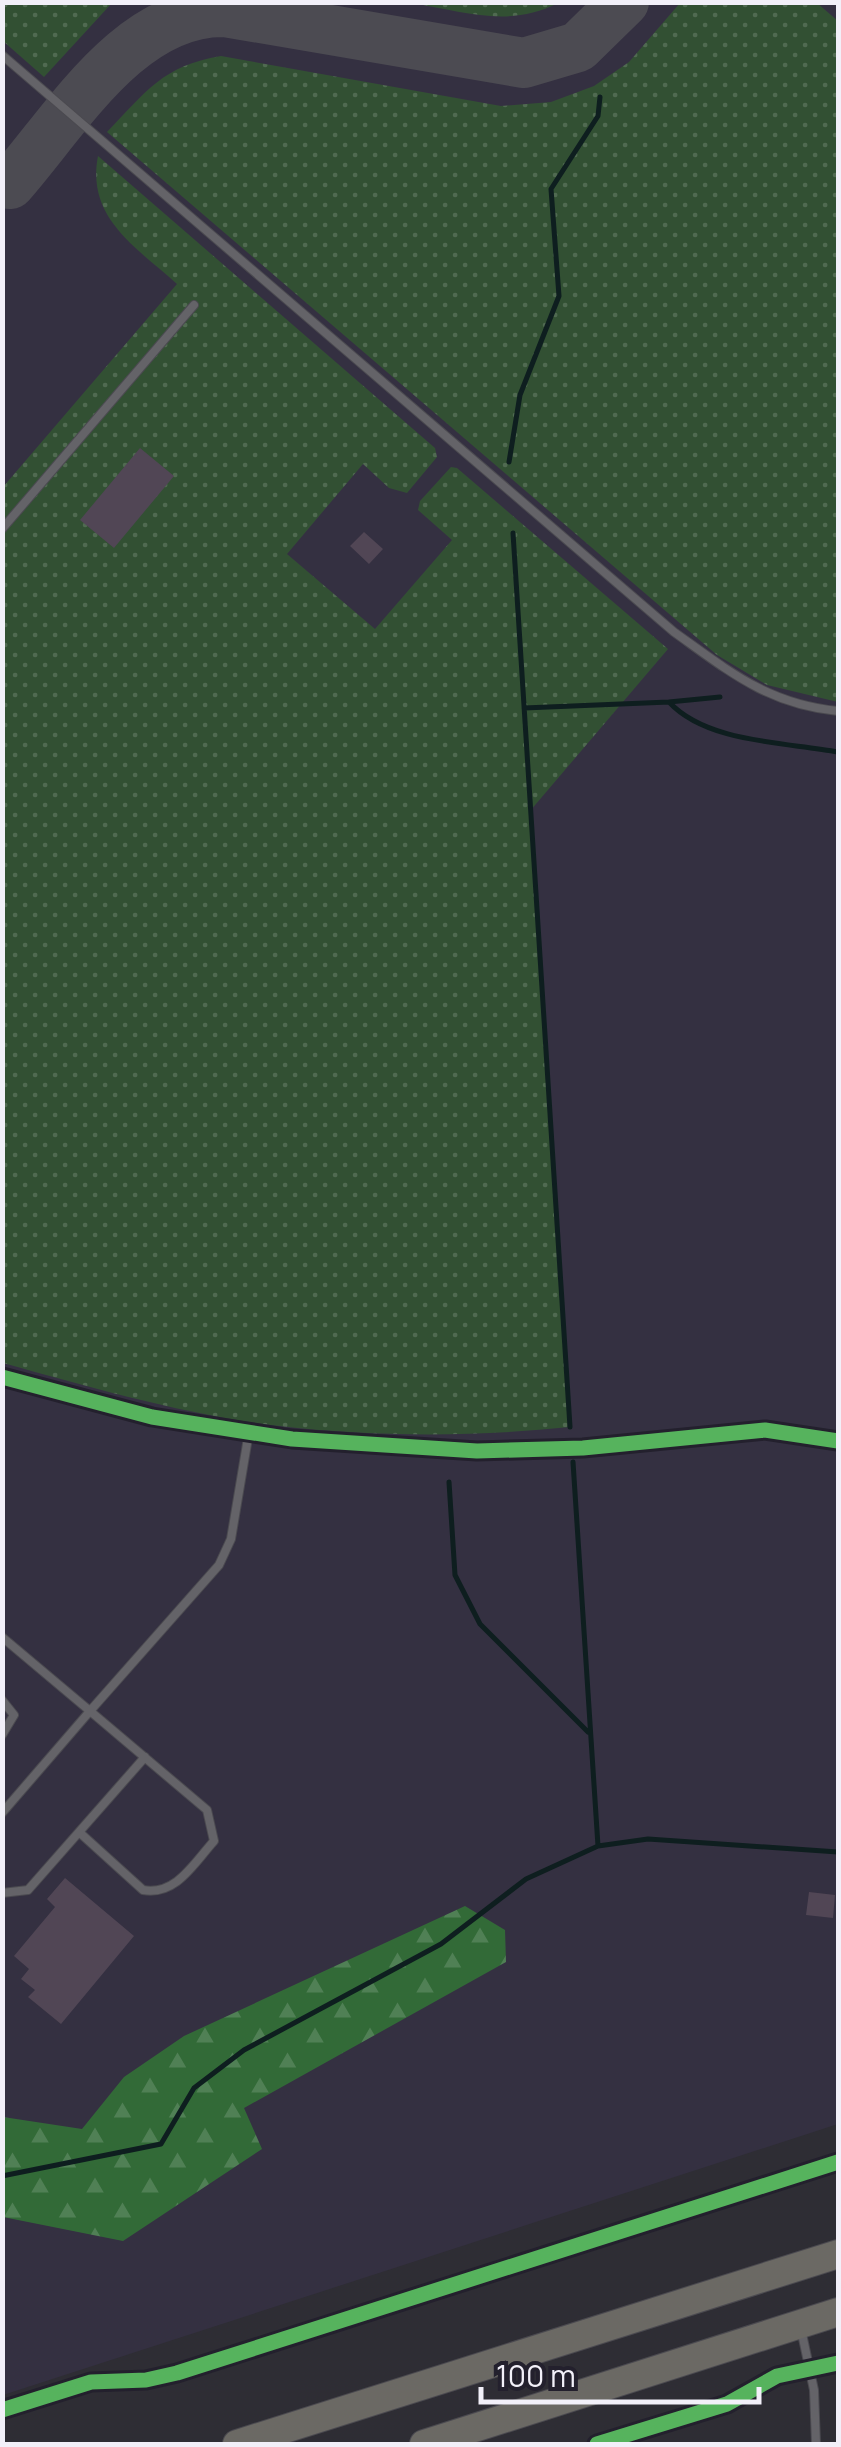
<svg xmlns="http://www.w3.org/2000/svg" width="841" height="2447" viewBox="0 0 841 2447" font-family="Manrope,sans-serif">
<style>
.built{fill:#343041}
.grass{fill:url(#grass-dots)}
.forest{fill:url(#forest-firs)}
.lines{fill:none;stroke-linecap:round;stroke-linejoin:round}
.stream{stroke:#0e1e1f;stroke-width:5}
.taxiway{stroke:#4c4b52;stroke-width:50}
.building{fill:#514655}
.lane-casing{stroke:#4b4a50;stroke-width:10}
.street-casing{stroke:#4b4a50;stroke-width:18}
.highway-casing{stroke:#4b4a50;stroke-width:30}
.lane{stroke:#646368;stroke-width:8}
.street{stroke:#646368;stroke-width:15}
.highway{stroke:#6b6964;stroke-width:28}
.cycleway-casing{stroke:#23202d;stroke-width:21}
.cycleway{stroke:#56b35d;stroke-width:15}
</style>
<defs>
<pattern id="grass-dots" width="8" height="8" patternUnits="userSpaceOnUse" patternTransform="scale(2.5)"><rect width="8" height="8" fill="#325033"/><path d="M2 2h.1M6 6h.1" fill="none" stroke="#506a51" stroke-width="1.8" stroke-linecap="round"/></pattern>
<pattern id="forest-firs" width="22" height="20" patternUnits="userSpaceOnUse" patternTransform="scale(2.5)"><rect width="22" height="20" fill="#326a37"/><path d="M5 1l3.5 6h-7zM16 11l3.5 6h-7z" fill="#508055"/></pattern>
</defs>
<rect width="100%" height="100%" fill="#2e2d34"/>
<path class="built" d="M 3,3 L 838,3 L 838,2124 L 3,2395 Z"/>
<path class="grass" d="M 3,2 L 112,2 L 112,3 L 44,77 L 3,41 Z
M 413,3 L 558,2 L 558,3 C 510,28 464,12 413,3 Z
M 680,3 L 817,3 L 838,21 L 838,702 L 767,685 L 717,655 L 107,132 C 147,91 162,66 221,56 L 501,106 L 551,102 L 594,86 L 629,62 Z
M 98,156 L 435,448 L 437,457 L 407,493 L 389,488 L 363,464 L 287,554 L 375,629 L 452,540 L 418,510 L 420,501 L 451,467 L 457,468 L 668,649 L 530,811 L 570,1427 C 474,1437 375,1437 279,1426 C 186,1415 93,1388 3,1363 L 3,487 L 177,284 C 136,247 86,218 98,156 Z"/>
<path class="forest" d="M 465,1906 L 505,1930 L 506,1962 L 244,2108 L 262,2149 L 123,2241 L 3,2217 L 3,2117 L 82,2129 L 124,2077 L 184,2036 Z"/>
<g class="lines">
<path class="stream" d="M 509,462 L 520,395 L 559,296 L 551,189 L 598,116 L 600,97
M 513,533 L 570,1427
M 669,702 L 720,697
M 524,708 L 669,702 C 707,743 785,742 838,752
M 573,1462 L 598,1846
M 449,1482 L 455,1575 L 480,1624 L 588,1732
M 2,2176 L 161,2144 L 194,2088 L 244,2050 L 441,1944 L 526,1879 L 598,1846 L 648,1839 L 838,1852"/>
<path class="taxiway" d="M 10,184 C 67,119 130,10 225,12 L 524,63 L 578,47 L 624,2"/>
</g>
<path class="building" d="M 140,448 L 174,476 L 114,548 L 80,520 Z
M 364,532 L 383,549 L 369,564 L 350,546 Z
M 65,1878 L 134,1936 L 61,2024 L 28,1997 L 35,1990 L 21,1979 L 29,1969 L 14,1956 L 55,1907 L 47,1899 Z
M 809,1892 L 835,1895 L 833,1918 L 806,1915 Z"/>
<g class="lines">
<defs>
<path id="lane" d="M 2,55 L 674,632 C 730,672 768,704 838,711
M 2,529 L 194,305
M 2,1637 L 90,1711 L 219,1565 L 231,1539 L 249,1432
M 2,1700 L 14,1715 L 2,1735
M 2,1813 L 90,1711 L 207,1810 L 214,1841 C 194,1863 176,1896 143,1890 L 79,1832
M 2,1893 L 28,1890 L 145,1757
M 801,2329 L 814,2390 L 816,2444"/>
<path id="street" d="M 2,1377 L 152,1417 L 292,1439 L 477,1451 L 583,1448 L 765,1430 L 838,1441"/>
<path id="highway" d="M 237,2444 L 838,2254
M 424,2444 L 838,2312"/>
</defs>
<use href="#lane" class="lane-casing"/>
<use href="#street" class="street-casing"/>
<use href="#highway" class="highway-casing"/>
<use href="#lane" class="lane"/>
<use href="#street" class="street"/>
<use href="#highway" class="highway"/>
<defs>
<path id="cycleway" d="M 2,1377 L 152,1417 L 292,1439 L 477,1451 L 583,1448 L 765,1430 L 838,1441
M 2,2410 L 91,2382 L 146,2380 L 177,2373 L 838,2162
M 597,2444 L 727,2404 L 777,2376 L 838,2363"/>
</defs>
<use href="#cycleway" class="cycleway-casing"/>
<use href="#cycleway" class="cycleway"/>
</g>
<rect width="841" height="2447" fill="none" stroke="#f2f0f9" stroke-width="10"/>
<path d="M481 2387v15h278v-15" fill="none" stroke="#f2f0f9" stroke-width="5"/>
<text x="496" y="2387" font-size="30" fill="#f2f0f9" stroke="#23202d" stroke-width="8" paint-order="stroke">100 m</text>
</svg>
